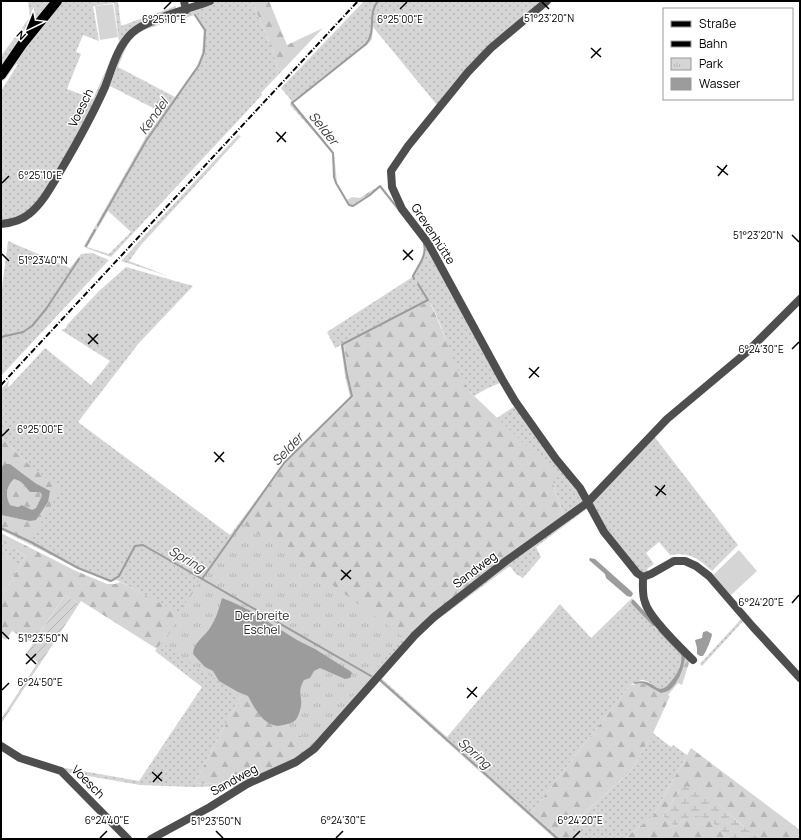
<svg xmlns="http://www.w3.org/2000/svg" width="801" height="840" viewBox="0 0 801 840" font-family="Manrope,sans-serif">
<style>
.grass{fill:url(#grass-dots);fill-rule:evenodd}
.forest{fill:url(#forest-firs)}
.wetland{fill:url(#wetland-marsh)}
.park{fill:url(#park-tufts)}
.garden{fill:url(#garden-furrows)}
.pitch{fill:#d5d5d5}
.water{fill:#9c9c9c;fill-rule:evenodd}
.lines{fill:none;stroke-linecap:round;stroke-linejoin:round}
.stream{stroke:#9c9c9c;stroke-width:2}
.major-casing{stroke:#dbdbdb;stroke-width:12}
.minor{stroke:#4e4e4e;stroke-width:8}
.major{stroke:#000;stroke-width:10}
.rail{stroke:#000;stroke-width:2;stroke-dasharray:6 2 1 2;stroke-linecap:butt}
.ticks{fill:none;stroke:#000;stroke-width:1.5}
.labels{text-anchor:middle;stroke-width:3;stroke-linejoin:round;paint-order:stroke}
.street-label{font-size:12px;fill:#000;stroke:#fff}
.park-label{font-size:12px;fill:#2c2c2c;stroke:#fff}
.water-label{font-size:13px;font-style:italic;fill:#3d3d3d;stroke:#fff}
.ticks-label{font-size:10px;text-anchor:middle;fill:#000;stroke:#fff;stroke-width:3;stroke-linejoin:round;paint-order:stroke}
</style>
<defs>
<pattern id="grass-dots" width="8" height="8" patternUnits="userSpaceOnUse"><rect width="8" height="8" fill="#d5d5d5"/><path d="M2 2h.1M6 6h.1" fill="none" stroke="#b5b5b5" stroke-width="1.8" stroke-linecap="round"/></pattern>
<pattern id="forest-firs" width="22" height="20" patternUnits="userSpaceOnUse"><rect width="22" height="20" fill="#d5d5d5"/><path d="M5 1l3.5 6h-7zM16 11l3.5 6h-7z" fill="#b5b5b5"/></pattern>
<pattern id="wetland-marsh" width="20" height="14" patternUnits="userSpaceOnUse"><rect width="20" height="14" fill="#d5d5d5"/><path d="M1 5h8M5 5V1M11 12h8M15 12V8" fill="none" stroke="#b5b5b5"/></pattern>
<pattern id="park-tufts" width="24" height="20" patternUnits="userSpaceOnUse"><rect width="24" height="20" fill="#d5d5d5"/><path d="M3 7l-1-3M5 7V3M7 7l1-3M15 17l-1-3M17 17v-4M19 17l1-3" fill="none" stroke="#b5b5b5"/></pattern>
<pattern id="garden-furrows" width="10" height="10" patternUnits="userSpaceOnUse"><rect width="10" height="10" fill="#d5d5d5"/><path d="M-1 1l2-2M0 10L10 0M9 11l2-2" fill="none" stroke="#b5b5b5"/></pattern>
</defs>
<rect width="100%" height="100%" fill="#fff"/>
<path class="grass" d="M 28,1 L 54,1 L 1,69 L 1,56 L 30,17 Z
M 63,1 L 118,1 L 121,26 L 176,6 L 176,11 L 136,27 L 85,123 L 38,202 L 23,215 L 11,219 L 1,220 L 1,91 L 18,64 L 11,66 ZM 114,3 L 119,41 L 93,99 L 67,89 L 81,54 L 76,52 L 83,35 L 99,41 L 93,6 Z
M 218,1 L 252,1 L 273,51 L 279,74 L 261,93 L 262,95 L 111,257 L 86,248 L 84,246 L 147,135 L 163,113 L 110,86 L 120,57 L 127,43 L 135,34 L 146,26 ZM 194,15 L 204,31 L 202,53 L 197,66 L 175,97 L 118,67 C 122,58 125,47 132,38 C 138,30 165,23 176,20 L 180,20 ZM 108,211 L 131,232 L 109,254 L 87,247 Z
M 364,1 L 540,1 L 470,64 L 437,105 L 373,27 L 372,39 L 368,44 L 293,103 L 334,153 L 337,183 L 349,204 L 352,205 L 370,194 L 369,192 L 381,185 L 425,243 L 500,383 L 488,388 L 474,396 C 453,375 449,343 437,317 C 435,312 432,306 429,301 L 344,345 L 348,374 L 353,397 L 285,464 L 309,582 L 407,642 L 374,679 L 200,580 L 179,614 L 117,580 L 110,582 L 105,580 L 77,568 L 1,530 L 1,527 L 31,541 L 26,462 L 1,437 L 1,390 L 9,380 L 8,386 L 9,387 L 45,348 L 91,385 L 110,361 L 61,330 L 66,328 L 67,325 L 99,291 L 126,267 L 193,286 L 139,343 L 78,422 L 230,535 L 284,463 L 350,397 L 345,376 L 341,345 L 335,348 L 327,332 L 411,278 L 424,253 L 425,245 L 380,188 L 353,207 L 348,205 L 334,180 L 332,152 L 290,105 L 291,100 L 281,88 Z
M 238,135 L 241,136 L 140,246 L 129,261 L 168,276 L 121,261 Z
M 8,241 L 70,268 L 81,254 L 92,253 L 109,260 L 1,376 L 1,295 Z
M 515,406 L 579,491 L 583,503 L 564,517 L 553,484 L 497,418 Z
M 653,435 L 738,545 L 712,571 C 698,558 689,552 670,555 L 659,542 L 646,553 L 654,564 L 647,569 L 649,572 L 643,573 L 639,571 L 604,528 L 590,504 Z
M 582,507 L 588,508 L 536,547 L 541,557 L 523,578 L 516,574 L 510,566 L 421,632 L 451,605 Z
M 1,541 L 26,556 L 1,597 Z
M 632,598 L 634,600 L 632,600 L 655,626 L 661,629 L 658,631 L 681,655 C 683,664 673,688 662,689 C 654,689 650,680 642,680 C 637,681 635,683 630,685 L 531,813 L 561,839 L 555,839 L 379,681 L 381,678 L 447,737 L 560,604 L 591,638 Z
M 742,618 L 744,620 L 702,666 L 700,664 Z
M 163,641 L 242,694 L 194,784 L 248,782 L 237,789 L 233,786 L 193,787 L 140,785 L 65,772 L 54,766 L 139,781 L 202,687 L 155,651 Z
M 653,733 L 671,747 L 673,745 L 687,755 L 653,816 L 624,839 L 581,839 L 569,827 L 630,772 Z"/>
<path class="forest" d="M 252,1 L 269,1 L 287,45 L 323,28 L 279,74 L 273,51 Z
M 369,192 L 370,194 L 352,205 L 349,204 L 347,200 L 352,197 L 360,198 Z
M 429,301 C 444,330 452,363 470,392 L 555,473 L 553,484 L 564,517 L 407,642 L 309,582 L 242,523 L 285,464 L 353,397 L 348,374 L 344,345 Z
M 1,437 L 26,462 L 60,489 L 31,541 L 1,527 L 1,515 L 29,521 L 36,520 L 48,502 L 49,490 L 35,483 L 10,464 L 3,466 L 1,467 Z
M 14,479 C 23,481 24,486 30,492 L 38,492 L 41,493 L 42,495 L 36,508 L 32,510 L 22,505 L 18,507 L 10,505 C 5,495 6,487 14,479 Z
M 1,533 L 76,571 L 107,584 L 115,584 L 120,582 L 179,613 L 200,579 L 374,679 L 312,747 L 300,757 L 248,782 L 194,784 L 242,694 L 248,696 C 259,715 272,736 296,720 L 301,709 L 300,689 L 325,704 L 331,694 L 306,679 L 310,678 L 314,671 L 320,668 L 345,679 L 350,678 L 352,673 L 315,649 L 297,640 L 251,611 L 225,599 L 222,599 C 218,610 216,621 208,631 C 204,636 191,646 193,654 C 195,662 210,667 215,676 L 163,641 L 157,649 L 81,601 L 79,604 L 65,595 L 33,643 L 12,631 L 6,640 L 1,637 L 1,597 L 26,556 L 1,541 Z
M 685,655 L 690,660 L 682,685 L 678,683 L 668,695 L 670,696 L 653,733 L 630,772 L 569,827 L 581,839 L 561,839 L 531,813 L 630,685 L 643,683 L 661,692 L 676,681 Z
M 691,748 L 800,830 L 800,839 L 762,839 L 751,833 L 719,805 L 700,791 L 680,790 L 663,816 L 675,827 C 680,823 685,818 691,816 C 705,813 721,828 727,839 L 624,839 L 653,816 Z"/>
<path class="wetland" d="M 686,786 C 713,790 737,828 763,839 L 727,839 C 721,828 705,813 691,817 C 685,818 680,823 675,827 L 663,816 L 680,790 Z"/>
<path class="park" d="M 241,522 L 308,567 L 403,637 L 312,744 L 163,644 L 203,575 Z"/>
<path class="garden" d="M 65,595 L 79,604 L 1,724 L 1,719 L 38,662 L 26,654 Z"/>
<path class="pitch" d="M 113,4 L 118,37 L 100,40 L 95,6 Z
M 739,550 L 757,571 L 731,595 L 713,575 Z
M 2,554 L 19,564 L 1,594 L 1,556 Z"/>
<path class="water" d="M 6,464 L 10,464 L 35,483 L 50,491 L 48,502 L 36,520 L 29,521 L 1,515 L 1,467 ZM 14,479 C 23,481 24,486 30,492 L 38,492 L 41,493 L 42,496 L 36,508 L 32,510 L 22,505 L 18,507 L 10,505 C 5,495 6,487 14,479 Z
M 590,558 L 595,559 L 632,592 L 633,594 L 631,597 L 627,596 L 606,578 L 605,574 L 589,560 Z
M 222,598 L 232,602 L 251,611 L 297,640 L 315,649 L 350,671 L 352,673 L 350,678 L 345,679 L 320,668 L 314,671 L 310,678 L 304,680 C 296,693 304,697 300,710 C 298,718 295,723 287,724 C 284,725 280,726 277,726 C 262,724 254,707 248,696 L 238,692 L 219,681 L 213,671 L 205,667 L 193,654 C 193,643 205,636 210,628 C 216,619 219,609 222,598 Z
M 632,600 L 634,600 L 655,623 L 655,626 L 653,626 L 631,603 Z
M 659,629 L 685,655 C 685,666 678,685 668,691 C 666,692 663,692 661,693 L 643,683 L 634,684 L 635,682 C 659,676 656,706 677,673 C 680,668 682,661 681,655 L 658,631 Z
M 707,631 L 712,634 C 712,638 706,652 703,656 L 700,656 L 697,654 L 697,648 L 695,640 L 702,638 L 703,632 Z"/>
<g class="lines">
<path class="stream" d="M 378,1 C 367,14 377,31 366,44 L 292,103 L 333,153 L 334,177 L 336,183 L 349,205 L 353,206 L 370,195 L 380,186 L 399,210
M 98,225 L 146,141 L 199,65 L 204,52 L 205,30 L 195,15
M 86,246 L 95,230
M 414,279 L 413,276 C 418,266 427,256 424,244
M 1,337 L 23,332 L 32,326 L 46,309 L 79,259
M 1,528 L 31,542 L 78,568 L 111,581 L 119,576 L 135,546 L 143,545 L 371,676
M 202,579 L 284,463 L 352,396 L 347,375 L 342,345 L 343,344 L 428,300 L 418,284
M 380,680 L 558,839"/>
<defs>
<path id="major" d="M 1,75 L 23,43 L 57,1"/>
</defs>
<use href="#major" class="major-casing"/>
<path class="minor" d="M 184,1 L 186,10
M 547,1 L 491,48 L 468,72 L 408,146 L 391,171 L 392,187 L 402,209 L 428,243 L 502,379 L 515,401 L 556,459 L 580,488 L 604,532 L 637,573 L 643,577 L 651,574 L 674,561 L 685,561 L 696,566 L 709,576 L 753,627 L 800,678
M 1,224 C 11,223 21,221 29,214 C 43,203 52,185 61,170 C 77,143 92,116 105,87 C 112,69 117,47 132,33 C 147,19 189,9 210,1
M 643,577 C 643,585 642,595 645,602 C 649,618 680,647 693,660
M 1,746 L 20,758 L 61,771 L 128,839
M 151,839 L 210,807 L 247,784 L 296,762 L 314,749 L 415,635 L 434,617 L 506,561 L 587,503 L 667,419 L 747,352 L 800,299"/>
<use href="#major" class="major"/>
<path class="rail" d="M 1,385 L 358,1"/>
</g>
<path class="ticks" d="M 542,2 L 549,9M 164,9 L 171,2M 400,9 L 407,2M 591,48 L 601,57M 591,58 L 601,48M 276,132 L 286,142M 277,142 L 286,132M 717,166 L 728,175M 718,176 L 727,165M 2,183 L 9,176M 792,235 L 799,242M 403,250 L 413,260M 2,254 L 9,261M 403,260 L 413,250M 88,334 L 98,344M 88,344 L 98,334M 792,349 L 799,342M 529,368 L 539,377M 529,378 L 539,367M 2,436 L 9,429M 214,452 L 224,462M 215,462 L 224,452M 655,486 L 666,495M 656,496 L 665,485M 341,570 L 351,579M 341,580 L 351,570M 792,603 L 799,595M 2,632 L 9,639M 26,654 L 36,664M 26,664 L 36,654M 467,688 L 477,697M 2,690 L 9,683M 467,698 L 477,687M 152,772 L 162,781M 153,782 L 162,772M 216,831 L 223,838M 100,838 L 107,831M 336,838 L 343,831M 573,838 L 580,831"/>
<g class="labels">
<g class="street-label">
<text transform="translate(81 108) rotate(-64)" y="4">Voesch</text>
<text transform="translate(433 234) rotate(57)" y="4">Grevenhütte</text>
<text transform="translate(475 570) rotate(-37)" y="4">Sandweg</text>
<text transform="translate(234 780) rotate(-29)" y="4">Sandweg</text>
<text transform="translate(88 782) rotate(45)" y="4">Voesch</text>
</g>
<g class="park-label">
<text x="262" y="620">Der breite<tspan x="262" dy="14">Eschel</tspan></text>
</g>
<g class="water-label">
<text transform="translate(153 116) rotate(-55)" y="5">Kendel</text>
<text transform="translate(324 128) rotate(51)" y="5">Selder</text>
<text transform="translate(287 449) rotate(-47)" y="5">Selder</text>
<text transform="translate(187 559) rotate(30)" y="5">Spring</text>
<text transform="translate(475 753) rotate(42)" y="5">Spring</text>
</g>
</g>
<g class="ticks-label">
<text x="549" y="22">51°23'20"N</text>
<text x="164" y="23">6°25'10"E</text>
<text x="400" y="23">6°25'00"E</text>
<text x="40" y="179">6°25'10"E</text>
<text x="758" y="239">51°23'20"N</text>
<text x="43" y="264">51°23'40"N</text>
<text x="761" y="353">6°24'30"E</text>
<text x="40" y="433">6°25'00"E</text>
<text x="761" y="606">6°24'20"E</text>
<text x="43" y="642">51°23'50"N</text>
<text x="40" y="686">6°24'50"E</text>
<text x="107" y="824">6°24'40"E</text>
<text x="343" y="824">6°24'30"E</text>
<text x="580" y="824">6°24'20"E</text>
<text x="216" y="825">51°23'50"N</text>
</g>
<rect width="801" height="840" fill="none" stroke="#000000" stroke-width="4"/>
<rect x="663" y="8" width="130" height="92" fill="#ffffff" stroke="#999999"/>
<rect x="671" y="21" width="20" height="6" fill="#000000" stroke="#999999"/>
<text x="699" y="28" font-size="12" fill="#000000">Straße</text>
<rect x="671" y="41" width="20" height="6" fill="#000000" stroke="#999999"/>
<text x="699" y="48" font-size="12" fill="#000000">Bahn</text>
<rect x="671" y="58" width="20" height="12" fill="url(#park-tufts)" stroke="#999999"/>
<text x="699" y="68" font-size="12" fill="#000000">Park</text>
<rect x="671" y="78" width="20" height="12" fill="#9c9c9c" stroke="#999999"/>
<text x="699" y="88" font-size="12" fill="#000000">Wasser</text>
<g transform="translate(28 28) rotate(223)" stroke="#ffffff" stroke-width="3" paint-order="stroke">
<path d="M0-3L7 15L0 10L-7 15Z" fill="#000000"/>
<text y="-6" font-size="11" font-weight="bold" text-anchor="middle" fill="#000000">N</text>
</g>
</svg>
